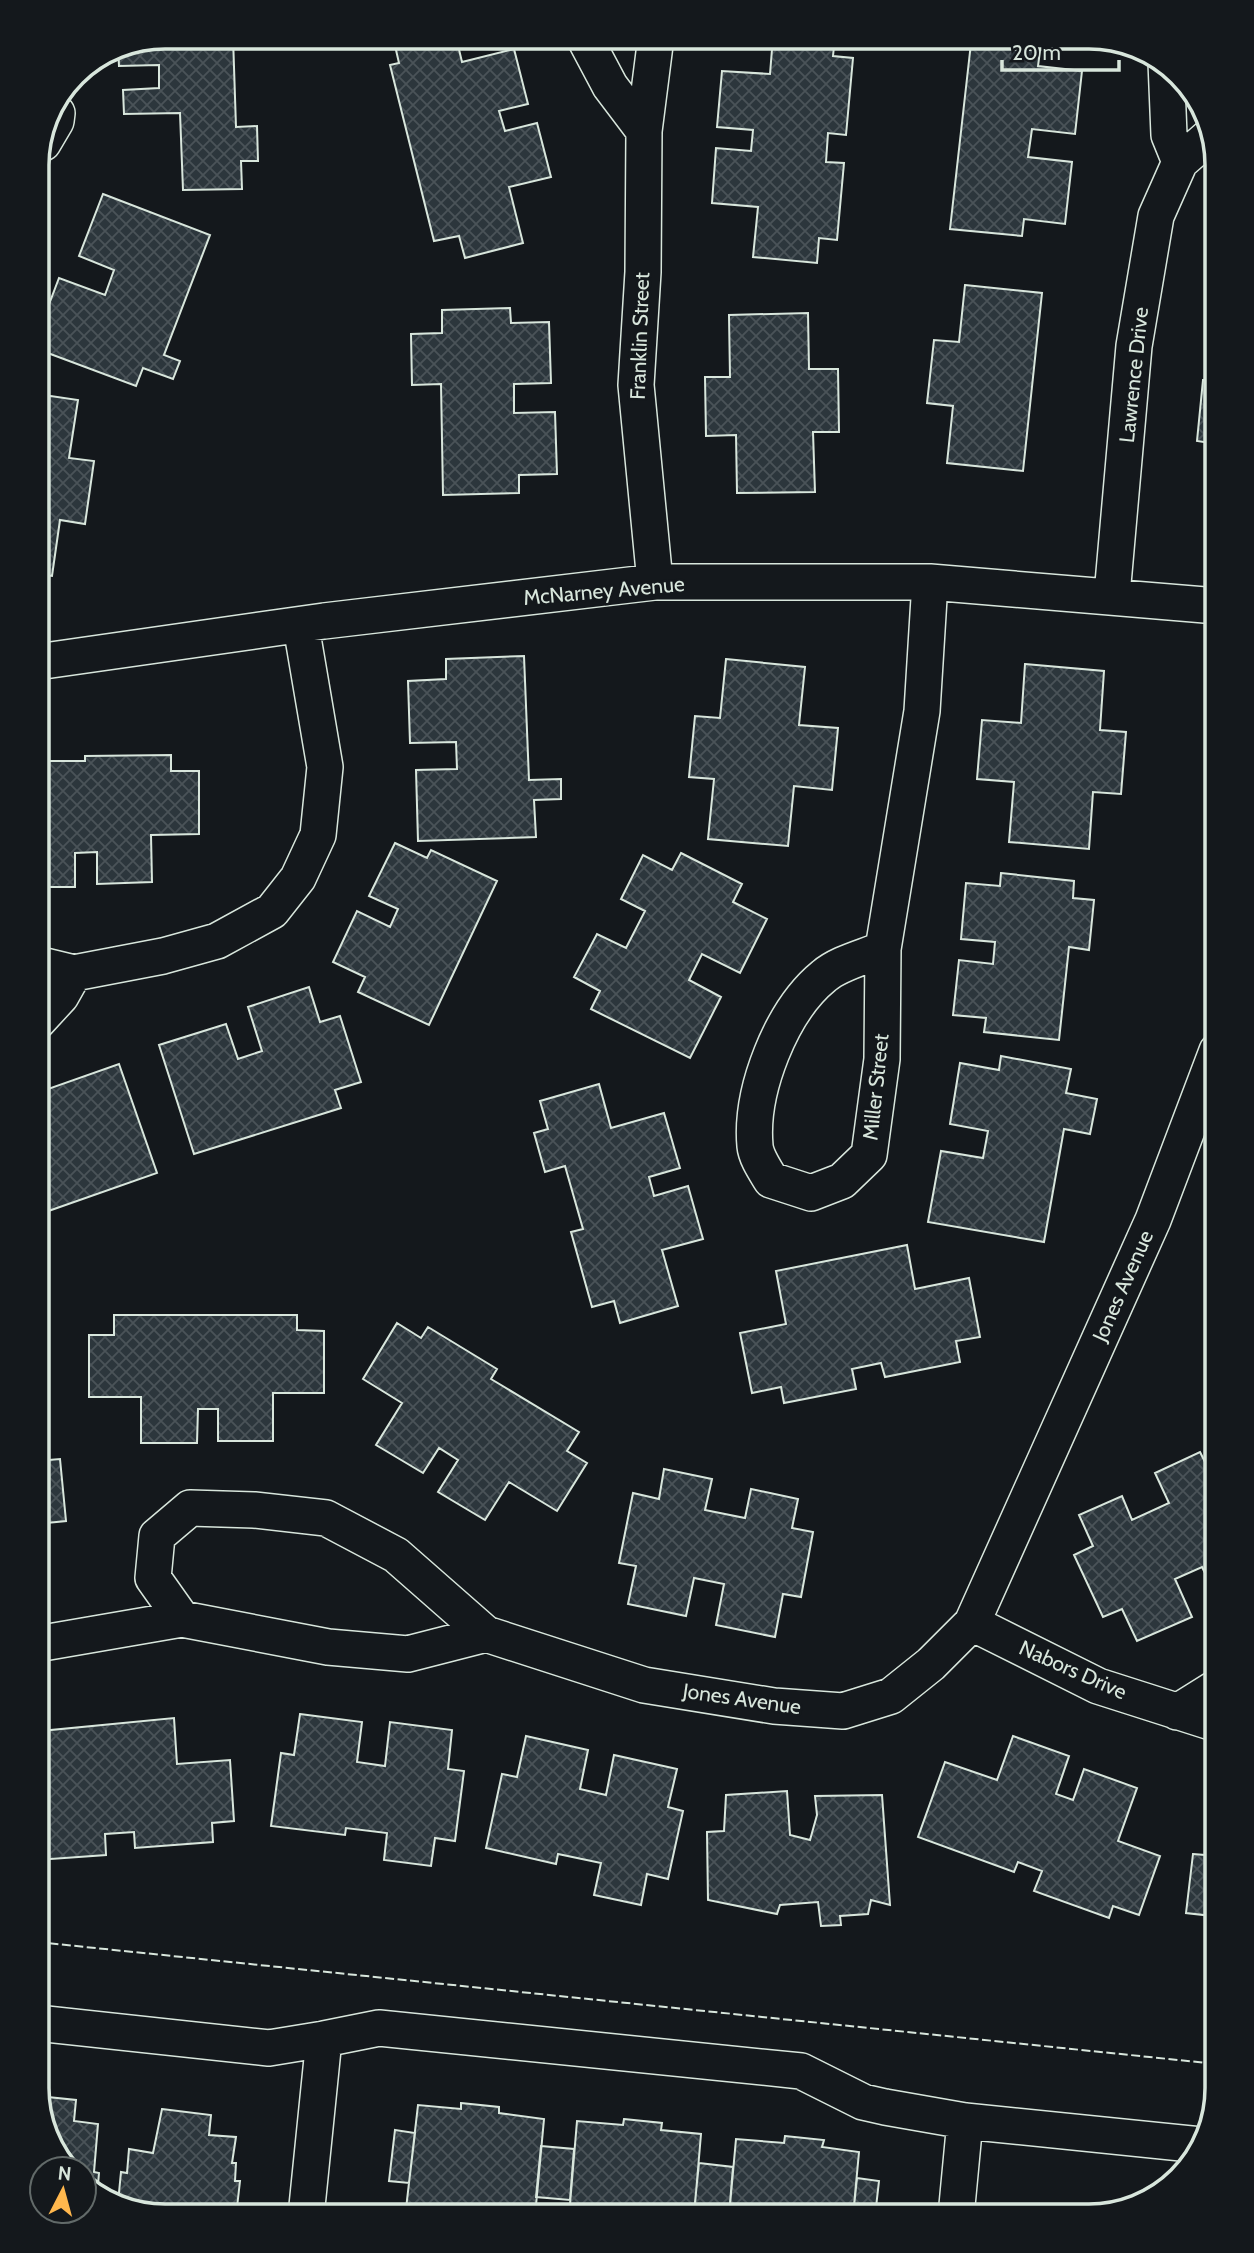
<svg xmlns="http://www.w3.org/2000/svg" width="1254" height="2253" viewBox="0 0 1254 2253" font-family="Cabin,sans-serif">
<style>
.building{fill:url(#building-cross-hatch);stroke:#d8e6dc;stroke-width:2}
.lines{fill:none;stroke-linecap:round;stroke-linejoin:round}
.minor-casing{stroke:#d8e6dc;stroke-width:38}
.minor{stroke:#14181c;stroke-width:35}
.fence{stroke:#d8e6dc;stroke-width:2;stroke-dasharray:9 3.5;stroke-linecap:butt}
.labels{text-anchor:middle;stroke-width:5;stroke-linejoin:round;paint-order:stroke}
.street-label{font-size:21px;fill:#d8e6dc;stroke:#14181c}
.rim{fill:none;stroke:#d8e6dc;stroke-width:3.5}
</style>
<defs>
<pattern id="building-cross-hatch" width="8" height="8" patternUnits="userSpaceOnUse" patternTransform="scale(1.75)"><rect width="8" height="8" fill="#2c363c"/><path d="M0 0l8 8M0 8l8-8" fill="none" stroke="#4a5358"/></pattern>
</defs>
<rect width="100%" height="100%" fill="#14181c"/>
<path class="building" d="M 165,37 L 233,37 L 236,127 L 257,126 L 258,161 L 241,161 L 242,189 L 183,190 L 180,113 L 124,114 L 123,90 L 159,88 L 159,65 L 119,66 L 118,46 Z
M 393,37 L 456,37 L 462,62 L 514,49 L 528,104 L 499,111 L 505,131 L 537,123 L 551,177 L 509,187 L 523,243 L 465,258 L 459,236 L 434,241 L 390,65 L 399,63 Z
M 773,37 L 835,37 L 833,56 L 853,58 L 846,135 L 828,133 L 826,162 L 844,163 L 837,240 L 819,238 L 817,263 L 753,257 L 758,207 L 712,203 L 716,148 L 751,151 L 753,130 L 717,127 L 722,71 L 770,74 Z
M 971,43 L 1040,51 L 1038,66 L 1082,71 L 1075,134 L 1032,129 L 1028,157 L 1072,162 L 1065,224 L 1024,219 L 1022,236 L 950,229 Z
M 103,194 L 210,235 L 164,355 L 180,361 L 173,379 L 143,368 L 136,386 L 37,349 L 37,336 L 59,278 L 105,295 L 114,270 L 79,256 Z
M 965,285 L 1042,293 L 1023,471 L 947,463 L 953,406 L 927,403 L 934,340 L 959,342 Z
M 510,308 L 511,323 L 549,322 L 551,383 L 514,384 L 514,413 L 555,412 L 557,474 L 519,475 L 519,493 L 443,495 L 441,384 L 412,385 L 411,334 L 442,333 L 442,310 Z
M 808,313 L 809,369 L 838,369 L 839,432 L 813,432 L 815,492 L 737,493 L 736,435 L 706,436 L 705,377 L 730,377 L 729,315 Z
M 1203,380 L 1217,381 L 1217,444 L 1197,441 Z
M 37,394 L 78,400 L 69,458 L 94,461 L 85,524 L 60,520 L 52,576 L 37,574 Z
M 524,656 L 529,780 L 561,779 L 561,799 L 534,800 L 536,837 L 418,841 L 416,770 L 457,769 L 456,742 L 410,743 L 408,681 L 446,679 L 446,659 Z
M 726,659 L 805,667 L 799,725 L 838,728 L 832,790 L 794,786 L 788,846 L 708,839 L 714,779 L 689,777 L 695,716 L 720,718 Z
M 1025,664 L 1104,671 L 1100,730 L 1126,732 L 1121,794 L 1093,792 L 1089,849 L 1009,842 L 1014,782 L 977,779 L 982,720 L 1021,723 Z
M 171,755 L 171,771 L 199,771 L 199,834 L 151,835 L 152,882 L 97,884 L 97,852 L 75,853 L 75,887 L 37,887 L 37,761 L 85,761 L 85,756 Z
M 395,843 L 427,858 L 431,850 L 497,881 L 429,1025 L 358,992 L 365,977 L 333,962 L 357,911 L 390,927 L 398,909 L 369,896 Z
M 681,853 L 742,884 L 733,902 L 767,919 L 740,973 L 702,954 L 689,980 L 721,997 L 690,1058 L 591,1009 L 600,991 L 574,977 L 597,934 L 626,948 L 645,911 L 621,899 L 643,855 L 672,870 Z
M 1001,873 L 1074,881 L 1073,898 L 1094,900 L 1089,950 L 1069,947 L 1059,1040 L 984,1032 L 986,1018 L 953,1015 L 959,960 L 993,964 L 995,942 L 961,939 L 966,883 L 1000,886 Z
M 309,987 L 320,1022 L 340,1016 L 361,1082 L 335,1090 L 341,1108 L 194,1154 L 159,1045 L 226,1024 L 238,1059 L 262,1051 L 248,1007 Z
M 1001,1056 L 1071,1069 L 1066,1093 L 1097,1099 L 1090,1134 L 1064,1129 L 1044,1242 L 928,1222 L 941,1151 L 983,1158 L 988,1131 L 950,1124 L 960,1063 L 999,1070 Z
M 119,1064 L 157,1173 L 37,1215 L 37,1099 L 47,1096 L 45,1090 Z
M 599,1084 L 611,1128 L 664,1113 L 680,1168 L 649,1177 L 654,1196 L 688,1186 L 703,1239 L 662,1250 L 678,1306 L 620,1323 L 614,1301 L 592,1307 L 571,1232 L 583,1229 L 565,1166 L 545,1172 L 534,1133 L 548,1129 L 540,1101 Z
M 907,1245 L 915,1289 L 969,1278 L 980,1337 L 956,1341 L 960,1362 L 885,1377 L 881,1363 L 852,1369 L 856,1389 L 784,1403 L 781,1387 L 752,1393 L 740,1333 L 786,1324 L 776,1271 Z
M 114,1315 L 297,1315 L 297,1330 L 324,1331 L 324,1393 L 273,1393 L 273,1441 L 218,1441 L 218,1409 L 198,1409 L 197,1443 L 141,1443 L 141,1397 L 89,1397 L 89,1335 L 114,1335 Z
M 397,1323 L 421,1338 L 428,1327 L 497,1369 L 491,1379 L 579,1432 L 567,1451 L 587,1463 L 557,1511 L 509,1482 L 485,1520 L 438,1492 L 458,1460 L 439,1448 L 423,1473 L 376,1445 L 402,1403 L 363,1379 Z
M 1200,1452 L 1212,1476 L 1217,1474 L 1217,1597 L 1202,1567 L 1175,1579 L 1192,1617 L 1137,1641 L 1122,1609 L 1103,1617 L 1074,1555 L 1093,1546 L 1079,1515 L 1122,1496 L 1132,1520 L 1169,1503 L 1155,1473 Z
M 60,1459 L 66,1521 L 37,1524 L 37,1461 Z
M 664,1469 L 712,1479 L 705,1510 L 745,1518 L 751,1489 L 798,1499 L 792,1528 L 813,1532 L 801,1597 L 783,1594 L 775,1637 L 716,1625 L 724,1584 L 694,1578 L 686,1616 L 628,1604 L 636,1566 L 619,1563 L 633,1493 L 659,1499 Z
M 300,1714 L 362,1722 L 357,1762 L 385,1766 L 390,1722 L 452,1730 L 448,1769 L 464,1771 L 455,1841 L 435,1838 L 431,1866 L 384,1860 L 387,1833 L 346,1828 L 345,1835 L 271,1826 L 281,1753 L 294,1755 Z
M 174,1718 L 177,1764 L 230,1760 L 234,1821 L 212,1823 L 213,1842 L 135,1848 L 134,1832 L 105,1834 L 106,1855 L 37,1860 L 37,1784 L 45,1784 L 41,1731 Z
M 526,1736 L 588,1750 L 580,1789 L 606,1795 L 614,1755 L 677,1769 L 668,1807 L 683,1811 L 668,1879 L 647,1874 L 641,1905 L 594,1895 L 601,1863 L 558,1854 L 556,1864 L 486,1848 L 502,1774 L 517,1777 Z
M 1013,1736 L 1069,1756 L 1056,1794 L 1073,1800 L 1084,1769 L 1137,1788 L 1118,1841 L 1160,1856 L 1139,1915 L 1113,1906 L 1109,1918 L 1034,1891 L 1042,1871 L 1018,1862 L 1014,1872 L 918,1837 L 945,1762 L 997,1780 Z
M 787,1791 L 790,1835 L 810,1840 L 817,1815 L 815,1796 L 882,1795 L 890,1905 L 871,1900 L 868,1914 L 840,1916 L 841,1925 L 821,1926 L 818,1902 L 780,1905 L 777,1914 L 708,1900 L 707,1832 L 724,1831 L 726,1795 Z
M 1193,1854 L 1217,1856 L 1217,1936 L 1210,1935 L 1212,1916 L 1186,1913 Z
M 38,2096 L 76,2100 L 74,2121 L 98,2124 L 94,2172 L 99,2173 L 97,2196 L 84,2183 L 84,2169 L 72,2169 L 47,2138 Z
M 461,2103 L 499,2107 L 499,2113 L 544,2119 L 535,2216 L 452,2216 L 406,2209 L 418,2105 L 461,2109 Z
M 162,2109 L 211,2115 L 209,2135 L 236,2137 L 232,2163 L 236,2163 L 235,2181 L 240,2181 L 236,2216 L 157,2216 L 118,2203 L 121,2172 L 127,2173 L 129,2149 L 153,2153 Z
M 624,2119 L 662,2123 L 661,2130 L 701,2134 L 694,2216 L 569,2216 L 577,2121 L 623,2125 Z
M 395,2130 L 415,2133 L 409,2183 L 389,2181 Z
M 785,2136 L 824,2140 L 822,2147 L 859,2152 L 853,2216 L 729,2216 L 736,2139 L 784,2143 Z
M 541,2146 L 574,2149 L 570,2200 L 536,2197 Z
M 699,2163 L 733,2167 L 729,2215 L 694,2212 Z
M 857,2178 L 879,2181 L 875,2216 L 853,2216 Z
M 1112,2205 L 1135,2207 L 1089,2216 L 1043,2216 L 1044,2211 L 1062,2213 L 1062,2206 L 1111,2211 Z"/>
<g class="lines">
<defs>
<path id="minor" d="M 584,37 L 610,86 L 644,131
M 1166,62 L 1169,135 L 1180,162
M 43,143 L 56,121 L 57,113
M 655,582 L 636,385 L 643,272 L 644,131 L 656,37
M 1112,595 L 1134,346 L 1156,216 L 1180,162 L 1211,135
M 37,662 L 324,621 L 655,582 L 930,582 L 1217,606
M 883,949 L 882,1059 L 869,1155 L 842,1181 L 811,1193 L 771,1180 C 765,1170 756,1157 755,1146 C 750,1091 781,1011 824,976 C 839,963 865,957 883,949 L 922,711 L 930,582
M 37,964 L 74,973 L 163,956 L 217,941 L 272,911 L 298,878 L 318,835 L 325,767 L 301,626
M 37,1022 L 61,996 L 74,973
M 182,1619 L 328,1647 L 408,1654 L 486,1634
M 972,1623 L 1098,1686 L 1217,1724
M 37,1644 L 182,1619 L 153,1578 L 157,1536 L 190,1508 L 254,1510 L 326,1518 L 396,1555 L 486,1634 L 644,1685 L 774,1706 L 843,1711 L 891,1696 L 931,1664 L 972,1623 L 1153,1220 L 1217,1051
M 1177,1712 L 1217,1687
M 37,2023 L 269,2048 L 324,2039 L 306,2216
M 324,2039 L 379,2028 L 801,2071 L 863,2102 L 885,2107 L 965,2121 L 1201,2145
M 956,2216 L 965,2121"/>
</defs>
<use href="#minor" class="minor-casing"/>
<use href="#minor" class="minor"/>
<path class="fence" d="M 37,1942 L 1217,2064"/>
</g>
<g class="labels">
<g class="street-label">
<text transform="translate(640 336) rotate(-88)" y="7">Franklin Street</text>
<text transform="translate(1134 375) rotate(-84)" y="7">Lawrence Drive</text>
<text transform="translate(604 591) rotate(-5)" y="7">McNarney Avenue</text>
<text transform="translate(876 1087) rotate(-84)" y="7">Miller Street</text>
<text transform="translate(1123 1286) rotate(-66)" y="7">Jones Avenue</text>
<text transform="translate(1073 1670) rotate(24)" y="7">Nabors Drive</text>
<text transform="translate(742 1699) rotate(8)" y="7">Jones Avenue</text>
</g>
</g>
<path d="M0 0H1254V2253H0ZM165 49H1089A116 116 0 0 1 1205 165V2088A116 116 0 0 1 1089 2204H165A116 116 0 0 1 49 2088V165A116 116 0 0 1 165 49Z" fill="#14181c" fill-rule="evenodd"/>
<path class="rim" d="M165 49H1089A116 116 0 0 1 1205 165V2088A116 116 0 0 1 1089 2204H165A116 116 0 0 1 49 2088V165A116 116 0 0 1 165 49Z"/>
<g transform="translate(63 2190) rotate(6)"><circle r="33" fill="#14181c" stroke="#626a69" stroke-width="2"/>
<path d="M0-5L12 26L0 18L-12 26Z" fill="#ffb74d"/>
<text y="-10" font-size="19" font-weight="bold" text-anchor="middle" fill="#d8e6dc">N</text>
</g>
<path d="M1002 60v10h117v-10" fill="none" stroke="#d8e6dc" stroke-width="3.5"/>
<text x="1012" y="60" font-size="21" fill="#d8e6dc" stroke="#14181c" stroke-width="5" paint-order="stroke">20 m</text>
</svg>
